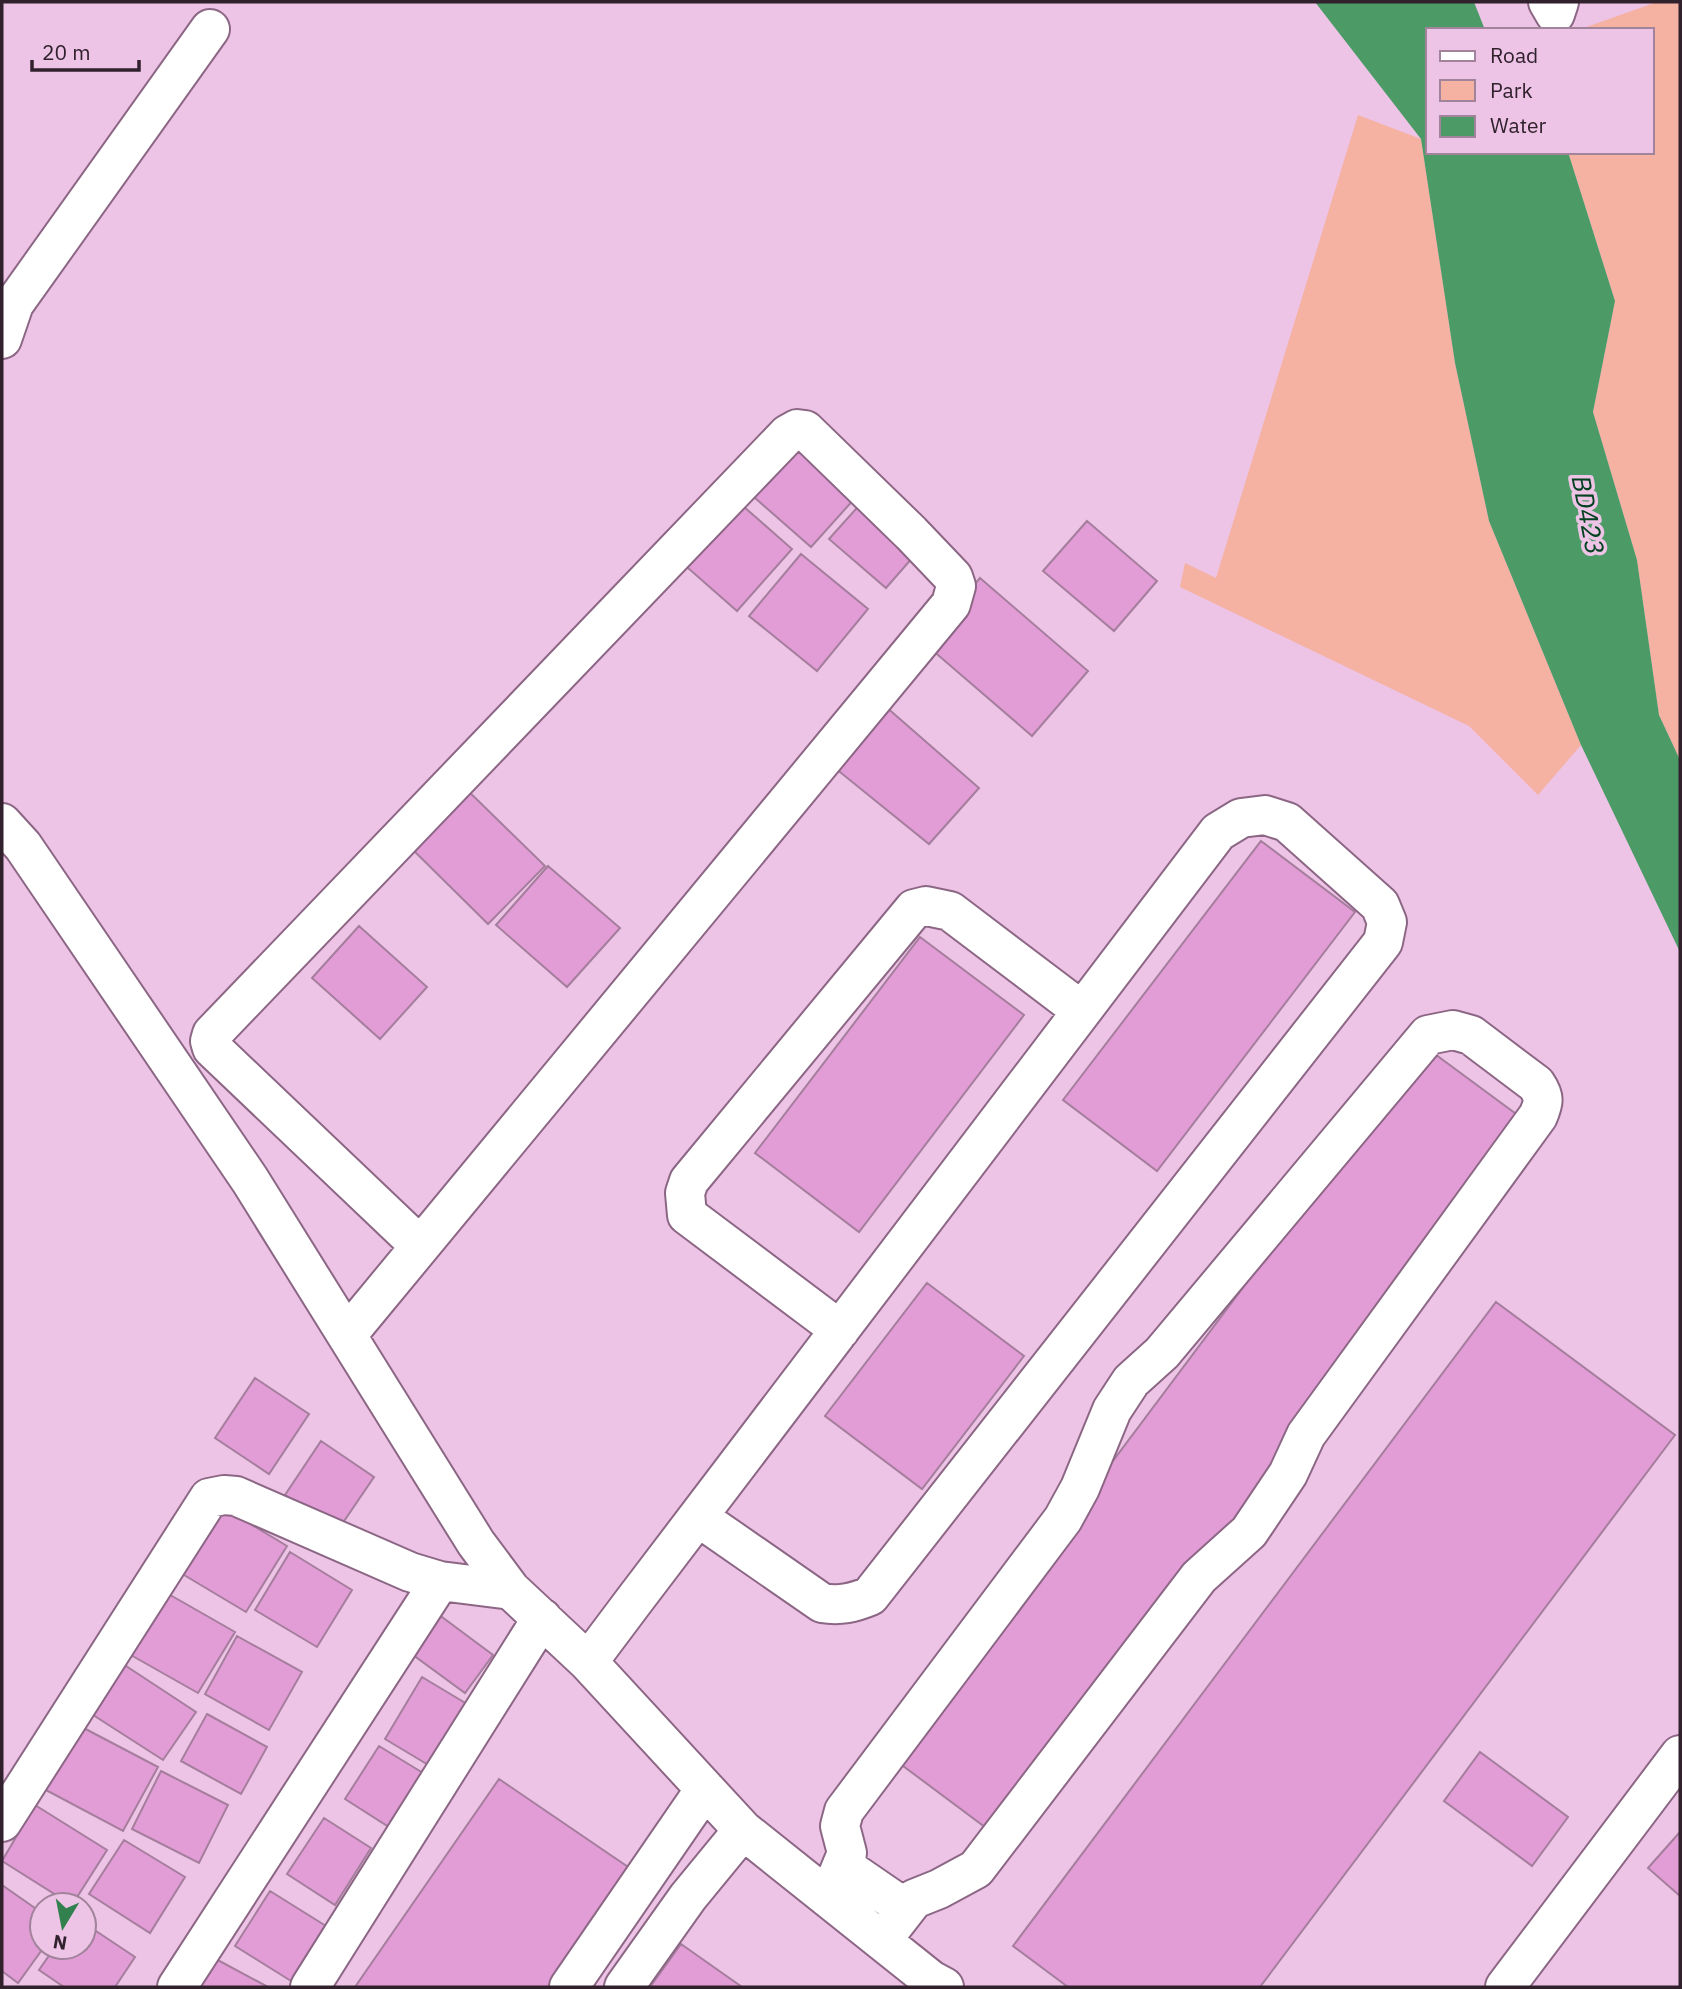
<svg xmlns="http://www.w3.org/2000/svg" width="1682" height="1989" viewBox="0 0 1682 1989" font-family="'IBM Plex Sans',sans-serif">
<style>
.green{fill:#f5b1a2}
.water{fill:#4c9b67}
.building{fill:#e29cd6;stroke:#a57e9d;stroke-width:2}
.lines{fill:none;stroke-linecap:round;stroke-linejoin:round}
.minor-casing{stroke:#8c6785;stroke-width:42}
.minor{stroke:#fff;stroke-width:38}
.labels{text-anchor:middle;stroke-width:7;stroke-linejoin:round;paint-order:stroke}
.water-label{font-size:26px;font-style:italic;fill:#01411f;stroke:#edc4e5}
</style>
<rect width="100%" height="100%" fill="#edc4e5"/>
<path class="green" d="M 1657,2 L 1680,2 L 1680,760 L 1659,715 L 1637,560 L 1593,412 L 1615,301 L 1568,152 L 1652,152 L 1652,30 L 1578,30 Z
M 1358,115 L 1421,139 L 1455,363 L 1489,521 L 1581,745 L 1538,795 L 1469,726 L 1180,587 L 1185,563 L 1216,578 Z"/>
<path class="water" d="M 1315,2 L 1474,2 L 1485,30 L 1428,30 L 1428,152 L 1568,152 L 1615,301 L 1593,412 L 1637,560 L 1659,715 L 1680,760 L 1680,952 L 1581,745 L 1489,521 L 1455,363 L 1421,139 Z"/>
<path class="building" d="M 792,441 L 856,497 L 811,547 L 747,491 Z
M 735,499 L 792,549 L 737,611 L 680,561 Z
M 864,500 L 920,549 L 886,588 L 829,539 Z
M 1087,521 L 1157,581 L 1114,631 L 1043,571 Z
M 801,554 L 868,609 L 817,671 L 749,616 Z
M 980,578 L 1088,671 L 1032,736 L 924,643 Z
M 885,706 L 979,788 L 929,844 L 830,764 Z
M 458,781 L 545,866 L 488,924 L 401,838 Z
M 1261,841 L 1355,912 L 1157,1171 L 1063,1100 Z
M 548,866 L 620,928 L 567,987 L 496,925 Z
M 359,926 L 427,987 L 380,1039 L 312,978 Z
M 920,937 L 1024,1015 L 859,1232 L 755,1153 Z
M 1424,1046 L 1535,1128 L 1001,1839 L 891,1757 Z
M 927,1283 L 1024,1356 L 922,1489 L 825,1416 Z
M 1496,1302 L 1675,1435 L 1260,1987 L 1068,1987 L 1013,1946 Z
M 255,1378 L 309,1414 L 269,1474 L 215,1438 Z
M 321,1441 L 374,1477 L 338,1530 L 285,1495 Z
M 219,1505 L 287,1546 L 246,1612 L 179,1572 Z
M 290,1552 L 352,1590 L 317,1647 L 255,1610 Z
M 165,1592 L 235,1632 L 198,1693 L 129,1654 Z
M 438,1614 L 493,1655 L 465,1693 L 409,1652 Z
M 237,1636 L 302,1672 L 269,1730 L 205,1694 Z
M 123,1664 L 196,1712 L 163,1760 L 90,1713 Z
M 422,1677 L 467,1704 L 430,1766 L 385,1739 Z
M 207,1714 L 267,1747 L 241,1794 L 181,1761 Z
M 78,1725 L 158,1767 L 123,1831 L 44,1789 Z
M 379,1746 L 423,1773 L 389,1827 L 345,1799 Z
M 1480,1752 L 1568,1817 L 1532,1866 L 1444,1801 Z
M 161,1771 L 228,1805 L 199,1863 L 132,1829 Z
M 499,1779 L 634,1871 L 554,1987 L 355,1987 Z
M 35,1805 L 107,1850 L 72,1905 L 2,1861 Z
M 324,1818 L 371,1848 L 335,1905 L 287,1874 Z
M 1680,1832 L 1680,1896 L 1648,1868 Z
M 124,1840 L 185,1877 L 150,1933 L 89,1894 Z
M 2,1885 L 42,1913 L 42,1947 L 44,1947 L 18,1983 L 2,1971 Z
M 270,1891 L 326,1926 L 291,1981 L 235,1946 Z
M 84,1923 L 135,1957 L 115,1987 L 64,1987 L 39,1970 L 55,1947 L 84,1947 Z
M 681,1944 L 742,1987 L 650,1987 Z
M 214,1958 L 268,1987 L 198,1987 Z"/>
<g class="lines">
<defs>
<path id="minor" d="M 1548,2 L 1555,14 L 1559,2
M 2,339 L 14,304 L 210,29
M 2,823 L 23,846 L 250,1180 L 476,1543 L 511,1590 L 588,1662 L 743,1830 L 931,1980 L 944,1987
M 840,1330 L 687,1215 L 685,1193 L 689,1181 L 914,909 L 926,906 L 950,911 L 1082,1011
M 347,1335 L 951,604 L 956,586 L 953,577 L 911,533 L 805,430 L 797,429 L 788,434 L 212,1034 L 210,1041 L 212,1048 L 420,1246
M 588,1662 L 633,1602 L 1218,832 L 1241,818 L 1265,815 L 1287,822 L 1380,905 L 1387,922 L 1383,942 L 870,1596 C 853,1603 840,1606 822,1603 L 698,1517
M 2,1822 L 209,1498 L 224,1495 L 236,1496 L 410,1572 L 440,1581 L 511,1590
M 842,1865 L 906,1909
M 826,1896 L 835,1882 L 847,1853 L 840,1826 L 844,1811 L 1063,1519 L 1080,1488 L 1112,1410 L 1131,1381 L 1162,1353 L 1428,1035 L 1453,1030 L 1471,1035 L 1536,1084 C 1545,1097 1544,1102 1538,1116 L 1306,1435 L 1288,1474 L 1249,1532 L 1199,1577 L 976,1869 L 939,1889 L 914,1899 L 882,1940
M 177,1987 L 440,1581
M 310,1987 L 542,1618
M 569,1987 L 705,1789
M 624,1987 L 688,1897 L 743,1830
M 1505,1987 L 1680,1755"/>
</defs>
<use href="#minor" class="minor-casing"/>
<use href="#minor" class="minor"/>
</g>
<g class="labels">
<g class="water-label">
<text transform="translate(1588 515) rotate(79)" y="9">BD423</text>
</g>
</g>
<rect width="1682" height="1989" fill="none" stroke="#30212d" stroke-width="7"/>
<rect x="1426" y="28" width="228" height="126" fill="#edc4e5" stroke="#a1839b" stroke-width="2"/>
<rect x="1440" y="51" width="35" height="10" fill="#ffffff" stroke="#a1839b" stroke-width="2"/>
<text x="1490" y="63" font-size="21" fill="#30212d">Road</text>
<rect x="1440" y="80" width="35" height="21" fill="#f5b1a2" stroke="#a1839b" stroke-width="2"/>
<text x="1490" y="98" font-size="21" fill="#30212d">Park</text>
<rect x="1440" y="116" width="35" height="21" fill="#4c9b67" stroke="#a1839b" stroke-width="2"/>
<text x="1490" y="133" font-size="21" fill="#30212d">Water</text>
<g transform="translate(63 1926) rotate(190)"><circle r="33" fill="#edc4e5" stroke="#a1839b" stroke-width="2"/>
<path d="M0-5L12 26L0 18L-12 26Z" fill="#33804f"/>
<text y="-10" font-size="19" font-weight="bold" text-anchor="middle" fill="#30212d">N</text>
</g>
<path d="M32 60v10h107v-10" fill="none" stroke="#30212d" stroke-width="3.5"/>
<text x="42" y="60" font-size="21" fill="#30212d" stroke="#edc4e5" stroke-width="5" paint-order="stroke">20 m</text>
</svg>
